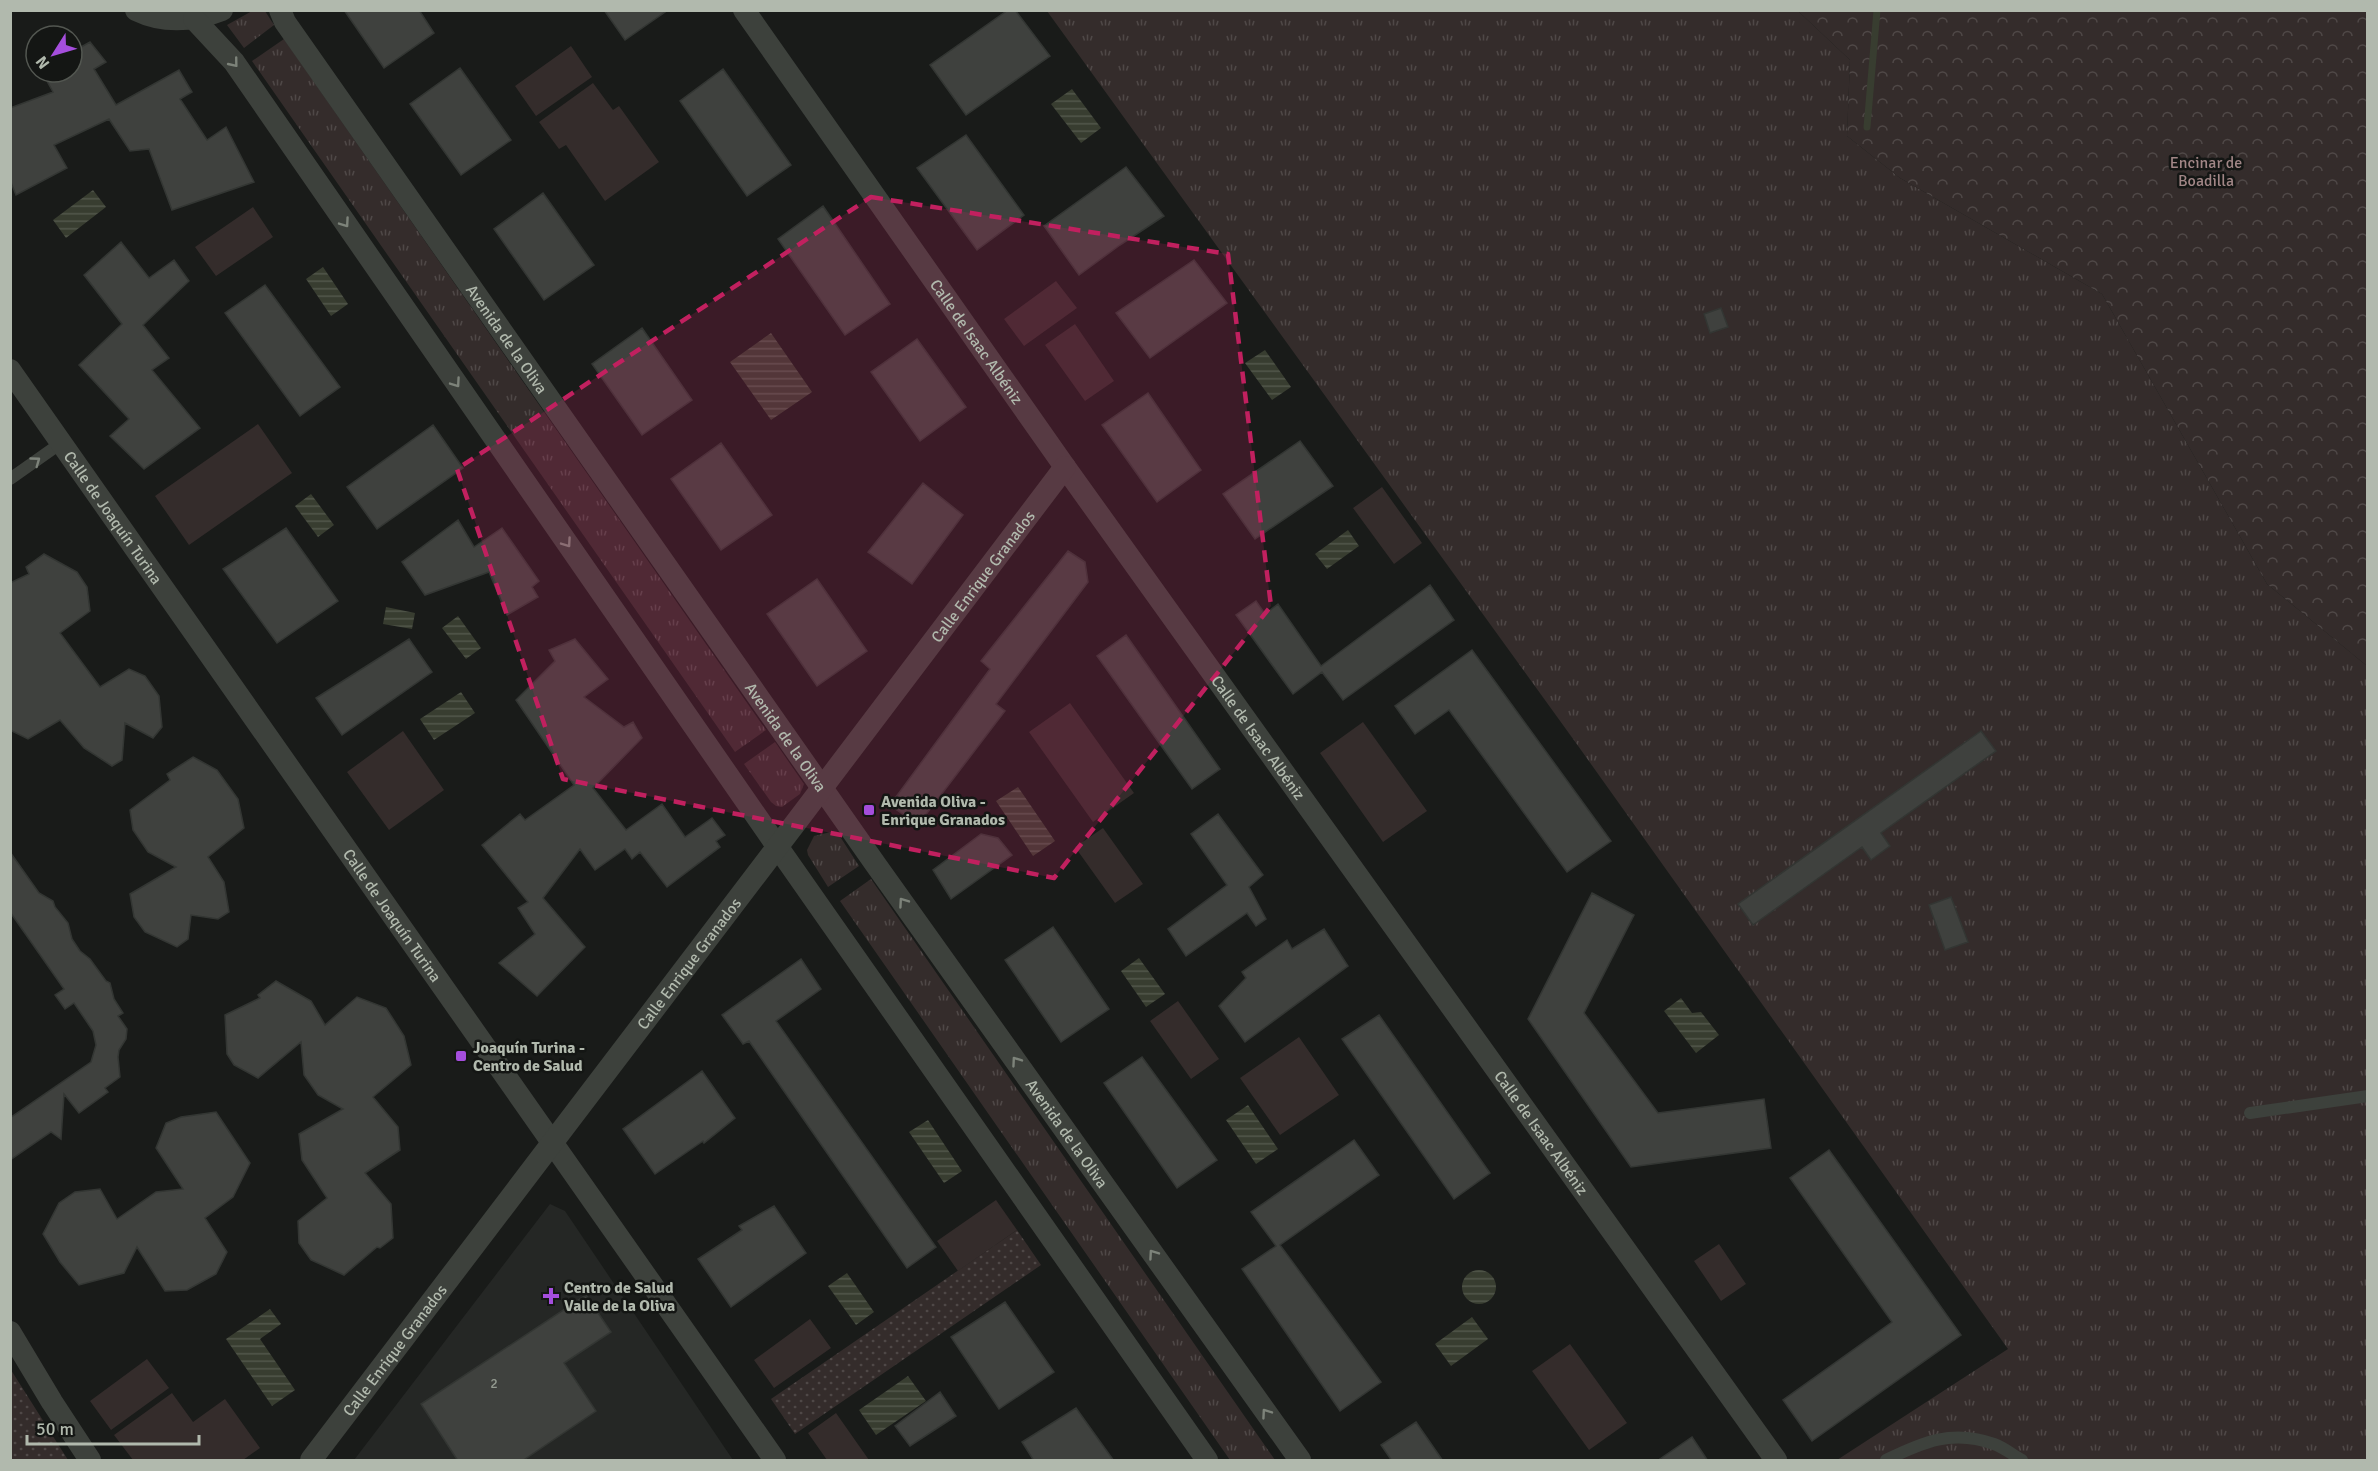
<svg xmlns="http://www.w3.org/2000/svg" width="2378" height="1471" viewBox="0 0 2378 1471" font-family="Signika,sans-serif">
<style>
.built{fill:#252725}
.grass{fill:url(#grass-tufts)}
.forest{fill:url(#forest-crowns)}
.park{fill:url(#park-dots)}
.pitch{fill:#342c2b}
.water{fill:url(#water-rules)}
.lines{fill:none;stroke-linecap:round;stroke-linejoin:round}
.stream{stroke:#383d30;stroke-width:7}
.building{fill:#3f413e;stroke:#333633;stroke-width:1.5}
.service{stroke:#3d413c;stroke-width:12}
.minor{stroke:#3d413c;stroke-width:22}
.oneway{stroke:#7d837a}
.marked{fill:#c1205f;fill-opacity:0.2;stroke:#c1205f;stroke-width:4.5;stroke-dasharray:12 8;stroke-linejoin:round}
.poi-dot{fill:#a54edd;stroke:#141614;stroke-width:2}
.labels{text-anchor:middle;stroke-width:5;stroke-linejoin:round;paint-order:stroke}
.number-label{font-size:14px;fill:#949b91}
.park-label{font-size:16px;fill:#a18686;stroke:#141614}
.street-label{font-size:16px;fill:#b1b9ad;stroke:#141614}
.poi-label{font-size:16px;font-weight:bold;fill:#b1b9ad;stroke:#141614;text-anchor:start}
</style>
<defs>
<pattern id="grass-tufts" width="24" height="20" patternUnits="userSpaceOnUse" patternTransform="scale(1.5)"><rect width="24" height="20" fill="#342c2b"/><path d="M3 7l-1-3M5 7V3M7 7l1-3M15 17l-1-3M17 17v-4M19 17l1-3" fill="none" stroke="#4f4847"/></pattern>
<pattern id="forest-crowns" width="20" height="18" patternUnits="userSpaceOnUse" patternTransform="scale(1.5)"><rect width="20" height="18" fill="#342c2b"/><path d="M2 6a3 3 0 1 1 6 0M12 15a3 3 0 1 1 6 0" fill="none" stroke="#4f4847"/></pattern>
<pattern id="park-dots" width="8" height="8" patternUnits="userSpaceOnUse" patternTransform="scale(1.5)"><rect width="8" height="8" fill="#342c2b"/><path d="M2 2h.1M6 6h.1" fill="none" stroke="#4f4847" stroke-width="1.8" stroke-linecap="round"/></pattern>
<pattern id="water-rules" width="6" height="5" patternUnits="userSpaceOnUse" patternTransform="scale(1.5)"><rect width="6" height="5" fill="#383d30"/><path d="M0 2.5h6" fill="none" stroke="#52574b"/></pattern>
</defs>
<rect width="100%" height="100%" fill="#191b19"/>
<path class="built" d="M 550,1204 L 565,1211 L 733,1460 L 354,1460 Z"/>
<path class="grass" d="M 265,11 L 274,25 L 244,48 L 227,25 L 252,11 Z
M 1047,11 L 1798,11 L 1850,60 L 1847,136 L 1900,178 L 2102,294 L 2267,584 L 2367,666 L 2367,1460 L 1837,1460 L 2008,1349 L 1576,743 Z
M 284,39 L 766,730 L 735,752 L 252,61 Z
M 775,742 L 804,784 L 800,794 L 782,807 L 776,806 L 771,802 L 744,764 Z
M 831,832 L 841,838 L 859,866 L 828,887 L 808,855 L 807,850 L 814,836 Z
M 871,879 L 1275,1460 L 1230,1460 L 840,901 Z"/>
<path class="forest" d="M 1798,11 L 2367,11 L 2367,666 L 2267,584 L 2102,294 L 1900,178 L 1847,136 L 1850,60 Z"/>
<path class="park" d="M 1017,1230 L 1041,1265 L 795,1434 L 771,1399 Z
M 11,1370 L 68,1460 L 11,1460 Z"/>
<path class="pitch" d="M 571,46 L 592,77 L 536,116 L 515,86 Z
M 593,83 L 613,110 L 619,106 L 659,162 L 605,201 L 566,145 L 559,149 L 539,122 Z
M 253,207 L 273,237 L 216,276 L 195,247 Z
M 1056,281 L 1077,308 L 1024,346 L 1004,319 Z
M 1075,324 L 1114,381 L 1085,401 L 1045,345 Z
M 258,424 L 292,473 L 189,545 L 155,496 Z
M 1382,487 L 1422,543 L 1394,564 L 1353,508 Z
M 1070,703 L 1134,793 L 1093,822 L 1029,732 Z
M 1363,722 L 1427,811 L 1383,842 L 1320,753 Z
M 403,731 L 444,790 L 389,830 L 347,772 Z
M 1103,828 L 1143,884 L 1115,903 L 1075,847 Z
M 1178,1001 L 1219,1059 L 1191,1079 L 1150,1021 Z
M 1299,1037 L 1339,1095 L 1280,1135 L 1240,1078 Z
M 996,1200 L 1017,1230 L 958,1271 L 937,1241 Z
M 1719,1244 L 1746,1284 L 1721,1301 L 1694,1261 Z
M 810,1319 L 831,1348 L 774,1388 L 754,1360 Z
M 1570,1344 L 1627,1423 L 1589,1450 L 1532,1371 Z
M 147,1359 L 169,1388 L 111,1430 L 90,1401 Z
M 172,1393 L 193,1422 L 225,1399 L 260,1448 L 243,1460 L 133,1460 L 114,1435 Z
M 836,1413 L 869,1460 L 827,1460 L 808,1433 Z"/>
<path class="water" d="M 1072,89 L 1101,128 L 1081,143 L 1051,104 Z
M 93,190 L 106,207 L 66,238 L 53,220 Z
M 323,267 L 348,304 L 331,316 L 306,279 Z
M 771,333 L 812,392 L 771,420 L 730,362 Z
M 1265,350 L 1291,387 L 1272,400 L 1245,363 Z
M 311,494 L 334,525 L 318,537 L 295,506 Z
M 1348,530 L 1359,546 L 1327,569 L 1315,554 Z
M 386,607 L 415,613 L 412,629 L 383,624 Z
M 458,616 L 481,648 L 466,659 L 442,628 Z
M 461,692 L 475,713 L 434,740 L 420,719 Z
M 1018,787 L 1055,841 L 1033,856 L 996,801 Z
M 1139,958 L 1165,994 L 1146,1007 L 1121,971 Z
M 1681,998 L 1692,1013 L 1701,1012 L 1719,1035 L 1696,1053 L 1664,1011 Z
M 1248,1105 L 1278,1149 L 1256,1164 L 1226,1120 Z
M 928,1120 L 962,1171 L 944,1183 L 909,1132 Z
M1462 1287a17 17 0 1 1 34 0a17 17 0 1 1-34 0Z
M 847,1273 L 874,1312 L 856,1325 L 828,1286 Z
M 270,1309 L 281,1324 L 260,1339 L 295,1390 L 272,1406 L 226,1339 Z
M 1472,1317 L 1488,1339 L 1451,1366 L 1435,1344 Z
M 908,1376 L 926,1401 L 876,1435 L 859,1410 Z"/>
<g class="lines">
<path class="stream" d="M 1867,127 L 1877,10"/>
</g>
<path class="building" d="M 344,10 L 419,10 L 434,33 L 384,68 Z
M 604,10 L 668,10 L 625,40 Z
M 1008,10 L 1015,10 L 1050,56 L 966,115 L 930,65 Z
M 90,42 L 106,62 L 94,69 L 116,105 L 179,70 L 192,92 L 180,99 L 207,140 L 226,127 L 254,182 L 172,210 L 149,149 L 130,151 L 109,119 L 54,145 L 67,168 L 16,195 L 10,180 L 10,108 L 53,92 L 42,72 L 72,72 L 72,52 Z
M 460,68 L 511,140 L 461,175 L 410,104 Z
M 723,69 L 791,165 L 747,196 L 680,101 Z
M 966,135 L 1024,215 L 977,250 L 917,168 Z
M 1126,167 L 1164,216 L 1120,245 L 1079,275 L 1044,226 Z
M 543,193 L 594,265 L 544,300 L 494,229 Z
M 823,206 L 890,304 L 845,335 L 778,239 Z
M 121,242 L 149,278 L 174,260 L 189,281 L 143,325 L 169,358 L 152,370 L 200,428 L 144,469 L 110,436 L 129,419 L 79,365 L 122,324 L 84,275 Z
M 1194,260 L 1227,303 L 1150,358 L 1116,313 Z
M 265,285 L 340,387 L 300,416 L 225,313 Z
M 1721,308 L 1728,327 L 1710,333 L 1704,314 Z
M 642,328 L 692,400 L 642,435 L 592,364 Z
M 917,339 L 966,407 L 920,441 L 871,372 Z
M 1148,393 L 1201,470 L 1157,502 L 1102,425 Z
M 433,425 L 463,468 L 377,529 L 347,487 Z
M 1300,441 L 1333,486 L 1255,539 L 1223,494 Z
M 721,443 L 772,515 L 721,550 L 671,479 Z
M 923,483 L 963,515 L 912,584 L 868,552 Z
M 458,520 L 474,547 L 502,528 L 539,581 L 532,587 L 538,597 L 507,615 L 489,572 L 425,595 L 402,562 Z
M 286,528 L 338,601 L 277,643 L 223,569 Z
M 1068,551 L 1085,562 L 1088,582 L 996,704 L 1005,711 L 918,825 L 890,805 L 990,669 L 981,661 Z
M 44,554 L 77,572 L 87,587 L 90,611 L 60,633 L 100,687 L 129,669 L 145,676 L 159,696 L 162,727 L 153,738 L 125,723 L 122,760 L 112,766 L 84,748 L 60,720 L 28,739 L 10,730 L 10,583 L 29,574 L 26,567 Z
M 817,579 L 867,651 L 817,686 L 767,614 Z
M 1430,585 L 1454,620 L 1343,700 L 1322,672 L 1293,694 L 1236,615 L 1256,601 L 1265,614 L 1278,604 L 1321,666 Z
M 1126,635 L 1220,769 L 1192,789 L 1097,656 Z
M 409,639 L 432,672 L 342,735 L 316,698 Z
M 575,639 L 608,679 L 584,697 L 624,727 L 633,722 L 642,738 L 593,788 L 626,830 L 662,804 L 685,837 L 712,818 L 725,835 L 716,841 L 720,847 L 667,887 L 640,852 L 632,859 L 625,849 L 595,870 L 580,849 L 543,898 L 585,947 L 537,996 L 499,963 L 535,934 L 518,908 L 528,902 L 482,845 L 520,814 L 525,820 L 574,785 L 516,700 L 555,661 L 549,650 Z
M 1472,650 L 1611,841 L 1567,872 L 1449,710 L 1415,734 L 1395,706 Z
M 1981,731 L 1996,751 L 1881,833 L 1890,846 L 1871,860 L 1862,847 L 1753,925 L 1738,904 Z
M 193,757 L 217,770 L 238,799 L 244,828 L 208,857 L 224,882 L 229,912 L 218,919 L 191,915 L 188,939 L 177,947 L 145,932 L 134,917 L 130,894 L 176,867 L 148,852 L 133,830 L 130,810 L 170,780 L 167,774 Z
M 1218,814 L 1263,875 L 1249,887 L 1266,919 L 1256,926 L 1247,913 L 1186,956 L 1168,929 L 1227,885 L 1191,834 Z
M 981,834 L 998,838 L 1012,855 L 951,899 L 933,870 Z
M 10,852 L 39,893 L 53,901 L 55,907 L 68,923 L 72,939 L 80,951 L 90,959 L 106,981 L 110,983 L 114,999 L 123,1013 L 118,1016 L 127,1029 L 126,1039 L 119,1050 L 118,1057 L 120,1077 L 105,1088 L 108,1092 L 79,1113 L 64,1094 L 61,1139 L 51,1132 L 10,1160 L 10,1118 L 91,1062 L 96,1045 L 93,1031 L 74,1003 L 65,1009 L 55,995 L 64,989 L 10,912 Z
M 1592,893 L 1634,915 L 1584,1013 L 1658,1113 L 1764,1099 L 1771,1148 L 1631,1167 L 1528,1019 Z
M 1951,897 L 1968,942 L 1945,950 L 1929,905 Z
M 1053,927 L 1109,1009 L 1061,1042 L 1005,960 Z
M 1324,929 L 1348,966 L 1245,1042 L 1219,1006 L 1246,978 L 1242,972 L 1287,940 L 1292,949 Z
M 801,959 L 821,989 L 776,1021 L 936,1247 L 907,1268 L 749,1041 L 743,1044 L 722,1015 Z
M 276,981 L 311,1001 L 325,1025 L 357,997 L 386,1008 L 404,1036 L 411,1065 L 373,1097 L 398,1127 L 400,1150 L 365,1173 L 391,1204 L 393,1238 L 380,1248 L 377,1247 L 344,1275 L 311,1260 L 299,1243 L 298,1221 L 327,1198 L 302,1160 L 299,1134 L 343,1109 L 318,1095 L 304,1075 L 301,1042 L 258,1078 L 234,1065 L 227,1054 L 225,1015 L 260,998 L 258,995 Z
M 1379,1015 L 1490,1173 L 1454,1199 L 1342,1039 Z
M 1142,1057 L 1217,1160 L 1177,1188 L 1104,1083 Z
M 702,1071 L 735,1118 L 704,1143 L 703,1141 L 655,1174 L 623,1129 Z
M 216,1112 L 250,1163 L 233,1197 L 205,1218 L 227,1252 L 216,1274 L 187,1290 L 165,1291 L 137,1247 L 124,1273 L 79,1285 L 60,1262 L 43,1234 L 59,1203 L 75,1192 L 100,1189 L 117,1219 L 156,1192 L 183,1189 L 156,1148 L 166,1123 L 181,1117 Z
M 1354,1140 L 1379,1175 L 1280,1245 L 1381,1382 L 1340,1411 L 1242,1269 L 1276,1246 L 1251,1212 Z
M 1829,1150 L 1961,1335 L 1812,1441 L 1783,1400 L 1892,1322 L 1790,1178 Z
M 774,1206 L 806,1253 L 731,1307 L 698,1259 L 742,1230 L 739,1226 Z
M 586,1295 L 611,1332 L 564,1363 L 596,1411 L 522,1461 L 458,1461 L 421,1404 Z
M 1005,1302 L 1054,1372 L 999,1409 L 951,1337 Z
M 940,1392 L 956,1416 L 910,1446 L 895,1426 Z
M 1076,1408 L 1114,1461 L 1034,1461 L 1022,1442 Z
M 1416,1422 L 1443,1461 L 1392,1461 L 1381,1445 Z
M 1692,1437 L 1708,1461 L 1657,1461 Z"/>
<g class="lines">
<path class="service" d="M 10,479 L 61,443
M 2250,1113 L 2368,1096
M 1886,1460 C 1923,1442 1952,1429 1994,1444 C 2003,1447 2013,1455 2022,1460"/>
<g class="minor">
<path d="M 136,10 C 165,24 194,21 222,10"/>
<path id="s1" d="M 280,10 L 285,22 L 876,865 L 1300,1460"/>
<path id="s2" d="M 744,10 L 1065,467 L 1776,1460"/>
<path d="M 194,19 L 234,62 L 777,846 L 1207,1460"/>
<path id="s3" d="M 10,370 L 775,1460"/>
<path d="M 10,1332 L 52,1402 L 90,1460"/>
<path id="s4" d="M 311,1460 C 562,1129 815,799 1065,467"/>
</g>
</g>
<defs><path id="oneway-chevron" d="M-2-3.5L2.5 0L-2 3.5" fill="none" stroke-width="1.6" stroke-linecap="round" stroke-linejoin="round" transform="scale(1.5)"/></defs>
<g class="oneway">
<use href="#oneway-chevron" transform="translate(234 63) rotate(51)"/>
<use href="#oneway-chevron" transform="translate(345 223) rotate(55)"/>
<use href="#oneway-chevron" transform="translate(456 383) rotate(55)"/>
<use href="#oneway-chevron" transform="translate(36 461) rotate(-36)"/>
<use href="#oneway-chevron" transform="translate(567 543) rotate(55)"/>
<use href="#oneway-chevron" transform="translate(903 902) rotate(-125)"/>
<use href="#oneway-chevron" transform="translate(1016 1061) rotate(-125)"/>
<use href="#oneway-chevron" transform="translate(1153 1254) rotate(-125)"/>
<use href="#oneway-chevron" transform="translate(1266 1413) rotate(-125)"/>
</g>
<path class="marked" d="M 871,197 L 1228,254 L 1271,606 L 1054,878 L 563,779 L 457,469 Z"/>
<g class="poi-dot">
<rect x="863" y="804" width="12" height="12" rx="3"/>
<rect x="455" y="1050" width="12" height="12" rx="3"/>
<path d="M548 1287h6v6h6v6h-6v6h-6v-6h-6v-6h6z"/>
</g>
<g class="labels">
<g class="number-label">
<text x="494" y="1388">2</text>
</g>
<g class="park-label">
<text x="2206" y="168">Encinar de<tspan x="2206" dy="18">Boadilla</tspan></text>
</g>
<g class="street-label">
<text dy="6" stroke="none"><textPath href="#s1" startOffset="400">Avenida de la Oliva</textPath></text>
<text dy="6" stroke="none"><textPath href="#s2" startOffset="405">Calle de Isaac Albéniz</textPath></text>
<text dy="6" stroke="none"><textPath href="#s3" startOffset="180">Calle de Joaquín Turina</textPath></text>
<text dy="6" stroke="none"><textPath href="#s4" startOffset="1110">Calle Enrique Granados</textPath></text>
<text dy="6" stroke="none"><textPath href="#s1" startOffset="886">Avenida de la Oliva</textPath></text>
<text dy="6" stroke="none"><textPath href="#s2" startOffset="891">Calle de Isaac Albéniz</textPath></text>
<text dy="6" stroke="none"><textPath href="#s3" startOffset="666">Calle de Joaquín Turina</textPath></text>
<text dy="6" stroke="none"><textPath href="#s4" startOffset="624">Calle Enrique Granados</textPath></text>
<text dy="6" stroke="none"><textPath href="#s2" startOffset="1377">Calle de Isaac Albéniz</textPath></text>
<text dy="6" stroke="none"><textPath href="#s1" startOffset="1372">Avenida de la Oliva</textPath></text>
<text dy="6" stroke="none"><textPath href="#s4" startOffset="138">Calle Enrique Granados</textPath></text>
</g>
<g class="poi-label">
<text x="881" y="807">Avenida Oliva -<tspan x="881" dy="18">Enrique Granados</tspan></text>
<text x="473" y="1053">Joaquín Turina -<tspan x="473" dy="18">Centro de Salud</tspan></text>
<text x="564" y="1293">Centro de Salud<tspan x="564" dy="18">Valle de la Oliva</tspan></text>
</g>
</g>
<rect width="2378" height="1471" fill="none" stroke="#b1b9ad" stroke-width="24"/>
<g transform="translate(54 54) rotate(233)"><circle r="28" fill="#141614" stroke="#535751" stroke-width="1.5"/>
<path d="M0-4.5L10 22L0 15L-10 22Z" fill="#a54edd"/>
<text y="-9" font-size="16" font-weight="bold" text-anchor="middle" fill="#b1b9ad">N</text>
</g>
<path d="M27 1435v9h172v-9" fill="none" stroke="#b1b9ad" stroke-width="3"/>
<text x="36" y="1435" font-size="18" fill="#b1b9ad" stroke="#141614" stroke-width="4.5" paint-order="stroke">50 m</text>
</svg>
